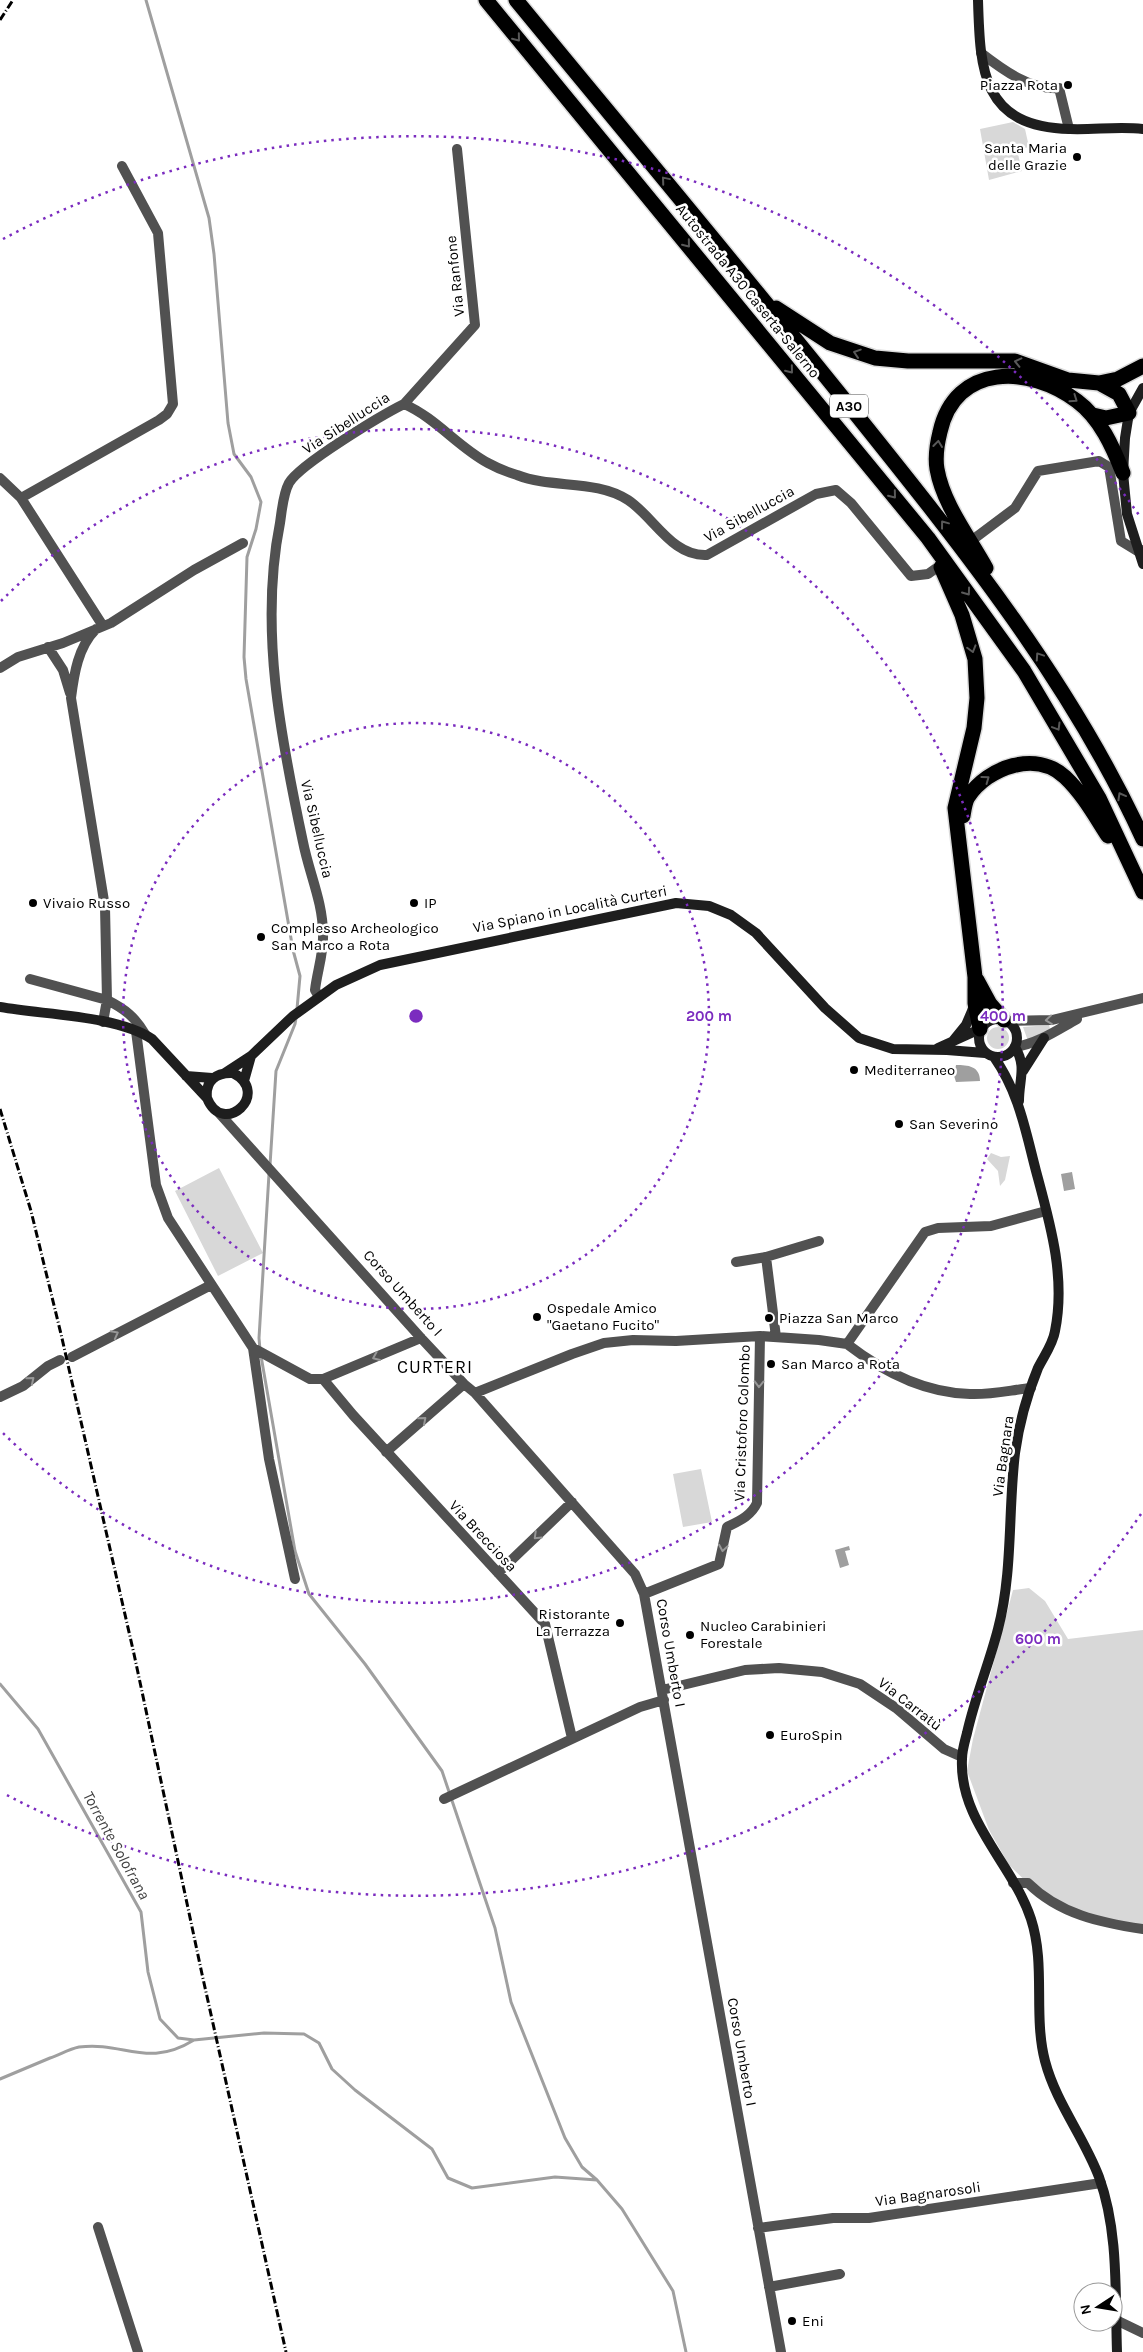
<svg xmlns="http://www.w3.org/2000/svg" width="1143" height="2352" viewBox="0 0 1143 2352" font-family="Karla,sans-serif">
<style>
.green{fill:#d8d8d8}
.water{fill:#9f9f9f}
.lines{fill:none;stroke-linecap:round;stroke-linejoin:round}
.stream{stroke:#9f9f9f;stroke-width:3}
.highway-casing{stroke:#dbdbdb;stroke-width:18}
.street{stroke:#515151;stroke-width:10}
.secondary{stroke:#1e1e1e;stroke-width:10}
.highway{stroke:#000;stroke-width:15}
.rail{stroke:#000;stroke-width:3;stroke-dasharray:8 2.5 1 2.5;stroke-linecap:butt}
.oneway{stroke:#595959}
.oneway2{stroke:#979797}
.ring{fill:none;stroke:#7b2cbf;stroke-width:2.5;stroke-dasharray:2.5 5}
.poi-dot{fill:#000;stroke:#fff;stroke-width:2}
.labels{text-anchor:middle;stroke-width:5;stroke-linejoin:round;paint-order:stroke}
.shield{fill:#fff;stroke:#4c4c4c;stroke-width:1}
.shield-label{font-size:14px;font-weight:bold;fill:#000}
.poi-label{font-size:15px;fill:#000;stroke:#fff;text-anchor:start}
.street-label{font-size:15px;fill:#000;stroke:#fff}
.water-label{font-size:16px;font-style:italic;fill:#404040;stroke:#fff}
.quarter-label{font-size:18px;letter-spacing:1px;fill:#000;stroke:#fff}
.centre{fill:#7b2cbf;stroke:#fff;stroke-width:2.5}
.ring-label{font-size:15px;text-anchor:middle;font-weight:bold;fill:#7b2cbf;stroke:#fff;stroke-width:5;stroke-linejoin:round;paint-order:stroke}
</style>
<rect width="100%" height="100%" fill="#fff"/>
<path class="green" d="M 1013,122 L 1025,129 L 1029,147 L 1017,150 L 1022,171 L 989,180 L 980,129 Z
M 1049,1025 L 1050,1029 L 1028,1041 L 1023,1027 Z
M987 1038a11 11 0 1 1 22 0a11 11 0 1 1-22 0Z
M 991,1153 L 1001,1157 L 1010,1156 L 1005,1180 L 1000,1186 L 998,1171 L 987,1159 Z
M 219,1168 L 263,1253 L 218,1276 L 175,1191 Z
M 701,1469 L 712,1522 L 683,1527 L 673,1474 Z
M 1029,1588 L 1045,1601 L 1068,1639 L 1143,1630 L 1143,1929 L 1099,1922 L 1043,1898 L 1009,1865 L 989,1830 L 967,1771 L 973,1739 L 1013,1590 Z"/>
<path class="water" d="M 956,1065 C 968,1065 980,1066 980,1081 L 956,1082 L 954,1076 Z
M 1072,1172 L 1075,1189 L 1064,1191 L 1061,1174 Z
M 849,1546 L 850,1550 L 845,1551 L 849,1565 L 840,1568 L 835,1550 Z"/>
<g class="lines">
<path class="stream" d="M 146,0 L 209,218 L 214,254 L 228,423 L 234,454 L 251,477 L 261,502 L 256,529 L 247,557 L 244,657 L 246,679 L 293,950 L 300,976 L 297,1009
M 270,1165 L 276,1071 L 295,1024 L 296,1018
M 260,1350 L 259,1338 L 269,1174
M 261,1356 L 295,1551 L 309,1594 L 365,1664 L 442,1771 L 495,1928 L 511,2002 L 565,2138 L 582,2167 L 597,2180
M 0,1684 L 38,1729 L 141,1912 L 148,1972 L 160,2019 L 178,2038 L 194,2040 L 264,2033 L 304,2034 L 319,2043 L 332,2069 L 355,2090 L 432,2149 L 448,2178 L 472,2188 L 555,2177 L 597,2180 L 622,2209 L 673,2291 L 686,2352
M 0,2079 C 17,2072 33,2065 50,2058 C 59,2055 69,2049 79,2047 C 124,2041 147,2069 194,2040"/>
<defs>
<path id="highway" d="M 486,0 L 928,538 L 1024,671 L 1099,798 L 1143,892
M 516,0 C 628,136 741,271 851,408 C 960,544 1070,680 1143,839
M 776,308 L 830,343 L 875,358 L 908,361 L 1015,361 L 1068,380 L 1099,383 L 1118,379 L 1143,366
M 1093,415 L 1106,418 L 1129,413 L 1119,394 L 1099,383
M 941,567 L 962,615 L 975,659 L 977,698 L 974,728 L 955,808 L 975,977 L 975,1003 L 980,1029
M 986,568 C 969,537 943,504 937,469 C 935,457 937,444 940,432 C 955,363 1030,365 1077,401 C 1100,418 1113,447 1123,473
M 963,816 C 964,810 965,802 968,797 C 988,767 1036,750 1065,777 C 1083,794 1095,816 1108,836
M 977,980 L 990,1004 L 1004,1020"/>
</defs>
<use href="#highway" class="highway-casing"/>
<path class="street" d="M 981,53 C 1003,70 1030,90 1059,88 L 1069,129
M 404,404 L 475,325 L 457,149
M 0,478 L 21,498 L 103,626
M 21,498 L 159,420 L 167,414 L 173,404 L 158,233 L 122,166
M 975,538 L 1015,508 L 1038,471 L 1099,461 L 1109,467 L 1121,541 L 1139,552 L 1143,550
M 96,629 C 78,647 74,674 71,698 L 105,907 L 107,1000 L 103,1022
M 48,647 L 63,670 L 70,693
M 0,668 L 18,657 L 63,643 L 111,623 L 194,570 L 243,543
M 30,979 L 107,1000 C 125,1009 135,1017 145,1034
M 319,997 L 315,990 C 317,972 324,952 323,934 C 323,902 309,873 303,842 C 281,739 259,628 280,523 C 282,510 283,494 289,483 C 300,464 382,415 404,404 C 436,418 458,447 488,463 C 497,468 507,472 517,475 C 552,489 595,479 628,500 C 654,517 672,557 707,555 L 816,494 L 836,490 L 851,503 L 911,576 L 928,574 L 935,569
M 1007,1021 L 1052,1020 L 1143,998
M 136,1031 L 156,1185 L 168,1218 L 253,1348 L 310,1379 L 323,1379 L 421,1338
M 1015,1047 C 1039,1043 1057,1030 1077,1019
M 219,1113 L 421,1338 L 464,1384 L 475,1393 L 635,1574 L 644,1594 L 781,2352
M 766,1257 L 776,1337
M 736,1262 L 766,1257 L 819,1241
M 847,1344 C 882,1371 925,1393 970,1394 C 991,1395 1011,1390 1031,1388
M 253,1348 L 269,1459 L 295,1579
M 72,1357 L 211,1285
M 323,1379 L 353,1415 L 545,1624 L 572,1738
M 475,1393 L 572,1354 L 604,1343 L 633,1340 L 676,1341 L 760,1336 L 819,1340 L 847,1344 L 925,1232 L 938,1228 L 991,1226 L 1046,1211
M 0,1397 L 23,1386 L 48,1366 L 60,1360
M 386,1452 L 464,1384
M 498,1573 L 572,1502
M 644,1594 L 719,1564 L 727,1527 C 739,1521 751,1516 757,1503 L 760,1336
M 662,1690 L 745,1670 L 779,1668 L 822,1672 L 860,1684 L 896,1708 L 944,1749 L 962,1757
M 444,1799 L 640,1707 L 664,1700
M 1013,1883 L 1028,1883 C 1059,1914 1101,1923 1143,1929
M 98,2227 L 138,2352
M 758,2228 L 833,2218 L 869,2218 L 1101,2183
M 769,2287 L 840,2274
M 1116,2320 L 1143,2333"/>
<path class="secondary" d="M 978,0 C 980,71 982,127 1070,129 C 1094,130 1119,126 1143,129
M 1143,388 L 1129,413 L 1125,438 L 1123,473 L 1127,514 L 1143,564
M 0,1007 C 44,1015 116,1015 152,1039 L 207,1098 C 223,1138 272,1093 233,1073 C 216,1072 205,1081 207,1098
M979 1038a19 19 0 1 1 38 0a19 19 0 1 1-38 0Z
M 953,1041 L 966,1025 L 975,1004
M 1015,1047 C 1027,1067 1019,1079 1019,1101
M 938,1048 L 980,1029
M 994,1057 C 1019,1093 1025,1129 1036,1171 C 1050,1223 1066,1277 1055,1331 C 1053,1344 1044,1356 1038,1368 C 1027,1395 1019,1424 1015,1453 C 1008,1511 1013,1572 998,1629 C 989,1664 975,1697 967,1733 C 965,1741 962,1750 962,1759 C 959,1821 1013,1864 1031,1919 C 1046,1965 1033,2015 1045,2061 C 1056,2103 1084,2137 1099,2177 C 1119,2232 1115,2295 1117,2352
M 1023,1071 L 1044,1038
M 225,1073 L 251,1056 L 293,1016 L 318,998 L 336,985 L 380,965 L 676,903 L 709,906 L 731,915 L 756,933 L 825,1008 L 859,1038 L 893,1049 L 947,1050 L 985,1053
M 186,1076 L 212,1078
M 244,1081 L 251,1056"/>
<use href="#highway" class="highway"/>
<path class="rail" d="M 0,20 L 13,0
M 0,1109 L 31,1211 L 61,1334 L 134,1654 L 202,1974 L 286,2352"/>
</g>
<defs><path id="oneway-chevron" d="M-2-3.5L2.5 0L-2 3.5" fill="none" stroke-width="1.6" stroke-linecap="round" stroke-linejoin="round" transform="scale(1.25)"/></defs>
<g class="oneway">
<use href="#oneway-chevron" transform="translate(517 38) rotate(51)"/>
<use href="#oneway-chevron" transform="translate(665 180) rotate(-130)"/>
<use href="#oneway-chevron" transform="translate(687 244) rotate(51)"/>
<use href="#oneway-chevron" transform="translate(857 353) rotate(-162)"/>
<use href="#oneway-chevron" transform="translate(1018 362) rotate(-167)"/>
<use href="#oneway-chevron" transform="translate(790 370) rotate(51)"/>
<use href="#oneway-chevron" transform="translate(1074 399) rotate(35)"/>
<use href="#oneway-chevron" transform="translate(938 444) rotate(-83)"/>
<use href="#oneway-chevron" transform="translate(893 495) rotate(51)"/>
<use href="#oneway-chevron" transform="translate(944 524) rotate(-127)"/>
<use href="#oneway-chevron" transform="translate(967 592) rotate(54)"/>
<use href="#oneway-chevron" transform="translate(972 649) rotate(74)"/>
<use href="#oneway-chevron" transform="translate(1039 656) rotate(-124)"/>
<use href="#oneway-chevron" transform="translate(1057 727) rotate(59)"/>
<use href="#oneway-chevron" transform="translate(986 779) rotate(-36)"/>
<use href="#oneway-chevron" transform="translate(1121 796) rotate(-119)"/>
</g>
<g class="oneway2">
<use href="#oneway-chevron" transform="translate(1049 1020) rotate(174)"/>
<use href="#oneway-chevron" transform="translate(115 1334) rotate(-28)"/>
<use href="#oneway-chevron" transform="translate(376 1357) rotate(157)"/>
<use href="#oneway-chevron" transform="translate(31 1380) rotate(-39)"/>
<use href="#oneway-chevron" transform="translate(759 1384) rotate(91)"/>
<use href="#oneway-chevron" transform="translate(423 1420) rotate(-41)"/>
<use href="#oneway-chevron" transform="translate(537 1536) rotate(136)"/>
<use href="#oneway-chevron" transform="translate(723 1548) rotate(99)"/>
</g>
<g class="ring">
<circle cx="416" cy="1016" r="293"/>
<path d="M1 601A587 587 0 1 1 1 1431"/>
<path d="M1141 1514A880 880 0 0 1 3 1793M3 239A880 880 0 0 1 1141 518"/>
</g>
<g class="poi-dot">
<circle cx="1068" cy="85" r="5"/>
<circle cx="1077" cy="157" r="5"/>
<circle cx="33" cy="903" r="5"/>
<circle cx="414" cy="903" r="5"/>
<circle cx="261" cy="937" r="5"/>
<circle cx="854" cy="1070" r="5"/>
<circle cx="899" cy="1124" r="5"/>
<circle cx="537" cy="1317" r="5"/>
<circle cx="769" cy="1318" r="5"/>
<circle cx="771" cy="1364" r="5"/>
<circle cx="620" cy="1623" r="5"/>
<circle cx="690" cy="1635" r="5"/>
<circle cx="770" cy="1735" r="5"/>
<circle cx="792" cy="2321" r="5"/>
</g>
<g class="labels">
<rect class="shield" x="830" y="394.5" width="38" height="23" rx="4"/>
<g class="shield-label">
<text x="849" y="411">A30</text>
</g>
<g class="poi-label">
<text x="1058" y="90" text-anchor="end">Piazza Rota</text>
<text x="1067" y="153" text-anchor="end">Santa Maria<tspan x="1067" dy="17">delle Grazie</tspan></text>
<text x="43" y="908">Vivaio Russo</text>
<text x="424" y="908">IP</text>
<text x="271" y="933">Complesso Archeologico<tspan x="271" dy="17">San Marco a Rota</tspan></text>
<text x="864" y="1075">Mediterraneo</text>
<text x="909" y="1129">San Severino</text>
<text x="547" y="1313">Ospedale Amico<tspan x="547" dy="17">"Gaetano Fucito"</tspan></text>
<text x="779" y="1323">Piazza San Marco</text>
<text x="781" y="1369">San Marco a Rota</text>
<text x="610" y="1619" text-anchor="end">Ristorante<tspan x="610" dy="17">La Terrazza</tspan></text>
<text x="700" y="1631">Nucleo Carabinieri<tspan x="700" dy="17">Forestale</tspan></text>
<text x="780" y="1740">EuroSpin</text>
<text x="802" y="2326">Eni</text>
</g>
<g class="street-label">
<text transform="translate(455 276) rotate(-96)" y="5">Via Ranfone</text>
<text transform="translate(748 291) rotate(51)" y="5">Autostrada A30 Caserta-Salerno</text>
<text transform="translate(346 423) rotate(-33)" y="5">Via Sibelluccia</text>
<text transform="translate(749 514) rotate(-29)" y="5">Via Sibelluccia</text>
<text transform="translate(317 829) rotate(77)" y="5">Via Sibelluccia</text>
<text transform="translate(570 909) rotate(-11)" y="5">Via Spiano in Località Curteri</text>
<text transform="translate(403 1293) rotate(48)" y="5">Corso Umberto I</text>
<text transform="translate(742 1423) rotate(-88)" y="5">Via Cristoforo Colombo</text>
<text transform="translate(1003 1456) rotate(-82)" y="5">Via Bagnara</text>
<text transform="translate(483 1536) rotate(47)" y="5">Via Brecciosa</text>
<text transform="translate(671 1653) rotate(80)" y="5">Corso Umberto I</text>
<text transform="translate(910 1704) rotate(38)" y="5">Via Carratù</text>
<text transform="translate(742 2052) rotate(80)" y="5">Corso Umberto I</text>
<text transform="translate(928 2194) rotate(-8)" y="5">Via Bagnarosoli</text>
</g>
<g class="water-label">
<text transform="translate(117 1845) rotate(61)" y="6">Torrente Solofrana</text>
</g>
<g class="quarter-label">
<text x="435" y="1373">CURTERI</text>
</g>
</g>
<circle cx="416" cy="1016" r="8" class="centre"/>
<g class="ring-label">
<text x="709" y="1021">200 m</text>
<text x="1003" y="1021">400 m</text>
<text x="1038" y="1644">600 m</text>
</g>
<g transform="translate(1098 2307) rotate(258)"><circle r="24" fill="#ffffff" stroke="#999999"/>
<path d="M0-4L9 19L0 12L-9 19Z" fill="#000000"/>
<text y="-8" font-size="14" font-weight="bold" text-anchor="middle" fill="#000000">N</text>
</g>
</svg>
